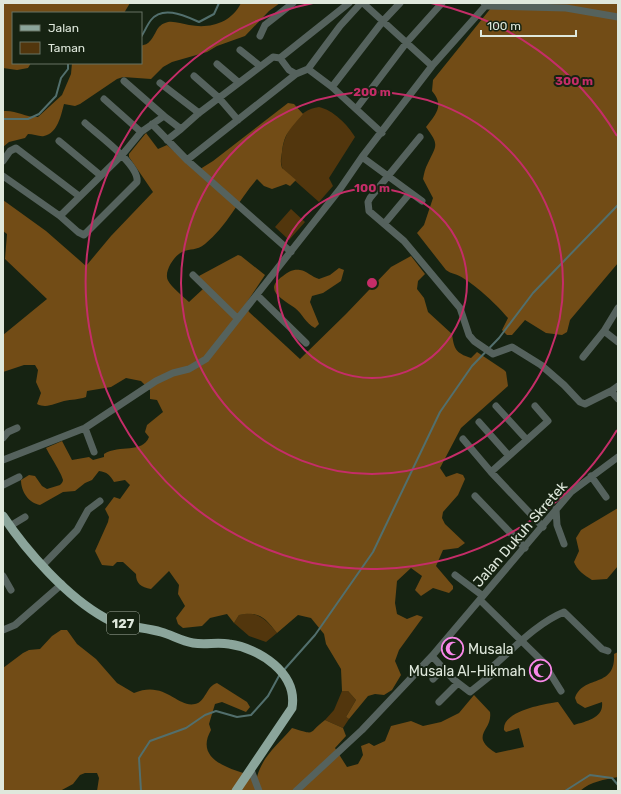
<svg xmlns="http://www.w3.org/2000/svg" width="621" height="794" viewBox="0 0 621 794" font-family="Rubik,sans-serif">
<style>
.green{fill:#52360d}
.forest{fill:#724c16}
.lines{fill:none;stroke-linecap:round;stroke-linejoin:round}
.stream{stroke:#526f6d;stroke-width:2}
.minor{stroke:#55625d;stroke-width:7}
.major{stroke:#8ba59b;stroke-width:9}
.ring{fill:none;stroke:#c52d68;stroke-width:2}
.labels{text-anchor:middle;stroke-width:4;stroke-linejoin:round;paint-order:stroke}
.shield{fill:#162312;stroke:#a3ad9f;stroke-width:1}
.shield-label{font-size:13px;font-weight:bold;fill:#dfe8dc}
.street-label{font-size:14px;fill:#dfe8dc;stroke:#162312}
.poi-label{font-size:14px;fill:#dfe8dc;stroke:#162312;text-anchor:start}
.centre{fill:#c52d68;stroke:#162312;stroke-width:2}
.ring-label{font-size:12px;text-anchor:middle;font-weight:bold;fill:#c52d68;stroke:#162312;stroke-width:4;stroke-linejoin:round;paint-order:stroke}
</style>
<rect width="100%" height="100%" fill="#162312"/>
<path class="green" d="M 319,107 C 333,110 348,125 355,137 L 329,178 L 333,186 L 319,202 L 284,171 C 280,165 281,159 282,152 C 284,133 298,109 319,107 Z
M 291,209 L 305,222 L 289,240 L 275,227 Z
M 249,613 C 263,616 268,622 277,633 L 266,642 L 249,636 L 234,623 L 239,615 Z
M 342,691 L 348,691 L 356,700 L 346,717 L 349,719 L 343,728 L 325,720 L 334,710 Z"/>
<path class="forest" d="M 3,3 L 130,3 L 124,13 L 13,13 L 13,63 L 31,63 L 28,68 L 17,70 L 3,68 Z
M 241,3 L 280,3 L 269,11 L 245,36 L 217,46 L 207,52 L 172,62 L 163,67 L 151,79 L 123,77 L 117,79 L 80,104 L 75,106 L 64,104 C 61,115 58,133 44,136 C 40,137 33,134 28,134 L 25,138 L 9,142 L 3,147 L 3,111 C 17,110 24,117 38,117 L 62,95 L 71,74 L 72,63 L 141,63 L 141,46 C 143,45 148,44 149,42 C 157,35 155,25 168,22 C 175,21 182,24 189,25 C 210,29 231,23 241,3 Z
M 495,3 L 618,3 L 618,263 L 570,320 L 567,332 L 562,335 L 546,333 L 525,320 L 512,335 L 507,335 L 502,330 L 508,318 C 498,306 477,286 463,278 C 458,274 451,274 446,270 L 417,233 L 424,225 L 433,198 L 423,179 C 424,174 425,168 428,163 C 437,144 439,145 426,127 C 437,113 444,105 432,91 L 433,80 Z
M 288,103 L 294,104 L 303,114 C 291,128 284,133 282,152 C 281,158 280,163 282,168 L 296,180 L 290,186 L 286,184 L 272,189 L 264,186 L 257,179 C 239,199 227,226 205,244 C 196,251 191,248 182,252 C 174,256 166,269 167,277 C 167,284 184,297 189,302 L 203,289 L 199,276 L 238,255 L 241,256 L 265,275 L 245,305 L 249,312 L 300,359 L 346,314 L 391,267 L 411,256 L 425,274 L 418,281 L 417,289 L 424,298 L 428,312 L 452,334 C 454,348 455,353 471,358 L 477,352 L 504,370 L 506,372 L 508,386 L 461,428 L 440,468 L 446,477 L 457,473 L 463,475 L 465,479 L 458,495 L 443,512 L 442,518 L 445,524 L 465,543 L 458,548 L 443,550 L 436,566 L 453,586 L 453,589 L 449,593 L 433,588 L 421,596 L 415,590 L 422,576 L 411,568 L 397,581 L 395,603 L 397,614 L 407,619 L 417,615 L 423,617 L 399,650 L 395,661 L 401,675 L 392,690 L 384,695 L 375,694 L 368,696 L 349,719 L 346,717 L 356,700 L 348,691 L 342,691 L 341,669 L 326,644 L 324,634 L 311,618 L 298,615 L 277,633 C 265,617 259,611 239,615 L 234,623 L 227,614 L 210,618 L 202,626 L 183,628 L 178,624 L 176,618 L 185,606 L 178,594 L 179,585 L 169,571 L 151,589 C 141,587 136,584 136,574 L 123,562 L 117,562 L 113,566 L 102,565 L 95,551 L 108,522 L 109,517 L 105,509 L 114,497 L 120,499 L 130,485 L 125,480 L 114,482 C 110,475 107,472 99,471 L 92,480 L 85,483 L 75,491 L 63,492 L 40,505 C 29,503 21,492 21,480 L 29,475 L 35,476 L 42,486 L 47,489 L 60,485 C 61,484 63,482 63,480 C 62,474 49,454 46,448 L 62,441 L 72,460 L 89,457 L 93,460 L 104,457 L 104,454 C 120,444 142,454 149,437 L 145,432 L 147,425 L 163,412 L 157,400 L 150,399 L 150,390 L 141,381 L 126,378 L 111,387 L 87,391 L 86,397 C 78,400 72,399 64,401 C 55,403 47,409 37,404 L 41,393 L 36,382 L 38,370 L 35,365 L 24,365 L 3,372 L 3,335 L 47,299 L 5,259 L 7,234 L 3,231 L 3,200 L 46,231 L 86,266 L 111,236 L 153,192 L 129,157 L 129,154 L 146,133 L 158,149 L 167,145 L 197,171 L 213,161 Z
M 339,268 L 344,270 L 341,281 L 323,293 L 312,296 L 310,302 L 319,324 L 315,328 C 305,323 303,314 295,308 C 283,299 262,290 283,276 C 288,272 293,269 300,270 C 307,271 312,277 319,279 L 330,275 Z
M 618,508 L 618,566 L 607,579 L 592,580 C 584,575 577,570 574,562 L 579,551 L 576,538 L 581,530 Z
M 61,630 L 67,630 L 77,644 L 96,659 L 117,683 L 134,693 C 165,680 177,708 195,704 C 206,702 206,686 217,683 L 247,702 L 250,707 L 246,712 L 222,702 L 215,704 L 209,724 L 211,730 C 193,762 235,770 257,777 C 263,755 278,745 292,728 C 318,736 307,733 325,720 L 343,728 L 346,736 L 335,748 L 347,767 L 358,764 L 363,755 L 361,746 L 369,743 L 374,746 L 385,741 L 391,726 L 411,721 L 423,726 L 441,722 L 459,713 L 474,695 L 490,712 C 493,731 468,735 496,753 L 524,747 L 519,728 L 506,732 L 504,730 C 502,711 544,704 558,702 L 574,725 C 587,721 604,718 602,702 L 585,708 L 577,703 L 575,698 C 583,674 616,689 614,654 L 618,652 L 618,777 C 604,780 591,781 580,791 L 97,791 L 99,778 L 97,773 L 85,773 L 80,775 L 73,784 L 60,791 L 3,791 L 3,668 L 23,653 L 29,650 L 40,649 L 52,636 Z"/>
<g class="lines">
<path class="stream" d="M 141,37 C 145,31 147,25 151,20 C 163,5 185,16 199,22 L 214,14 L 219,3
M 3,119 L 28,119 L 39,114 L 56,96 L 61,78 L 68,69 L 68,63
M 283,671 L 315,635 L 373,552 L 440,412 L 472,366 L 499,338 L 533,293 L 618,205
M 141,791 L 139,758 L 150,741 L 186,728 L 205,715 L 216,711 L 237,717 L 251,715 L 268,696 L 280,674
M 565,791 L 590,775 L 612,778 L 618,785"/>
<path class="minor" d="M 363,3 L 432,66
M 484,3 L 487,6 L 566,8 L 618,17
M 260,36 L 265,25 L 293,3
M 240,50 L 260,66
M 280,58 L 349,3
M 217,64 L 238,82
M 308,69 L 340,26 L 361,3
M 194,76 L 219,98 L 238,120
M 124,81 L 164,116
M 160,83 L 199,113
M 332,87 L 383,21 L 400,3
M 104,99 L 141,132
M 356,109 L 407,42 L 442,3
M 152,124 L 187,160 L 291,252
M 420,137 L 370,198 L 368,202 L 369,211 L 404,241 L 460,308 L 469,335 L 474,341 L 493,354 L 512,347 L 541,365 L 564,385 L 580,402 L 585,404 L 611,391 L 618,399
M 167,140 L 181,129
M 59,141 L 100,175
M 362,157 L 422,201
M 187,160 L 296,74
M 3,161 L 10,151 L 16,148 L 79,196
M 3,176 L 60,216 L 122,155 L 141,132 L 164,116 L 181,129 L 199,113 L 273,57 L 280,58 L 289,70 L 296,74 L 308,69 L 332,87 L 382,133
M 60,216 L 78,232 L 84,235 L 137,182 C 140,165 97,134 85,123
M 384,224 L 410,193
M 193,275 L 237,318
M 257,295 L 306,343
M 618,308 L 604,331 L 618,342
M 583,357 L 604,331
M 611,391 L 618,386
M 496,406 L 527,440
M 479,422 L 509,456
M 85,428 L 94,452
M 3,438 L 8,432 L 17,428
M 463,439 L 491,472 L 543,527
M 3,460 L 85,428 L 156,381 L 173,373 L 189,369 L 206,359 L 340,189 L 362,157 L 432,66 L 488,3
M 491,472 L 548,421 L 535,406
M 591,476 L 606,497
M 3,485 L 19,477
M 475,496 L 525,548
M 556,509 L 557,525 L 564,544
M 10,526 L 25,517
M 43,565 L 77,530 L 88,510 L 100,501
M 455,575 L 483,596
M 3,576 L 11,590
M 480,600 L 543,662 L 561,691
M 3,630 L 15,625 L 62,584
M 432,656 L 453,679 L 470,692 L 495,672 L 491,668 C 513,649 537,623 564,612 L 602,649 L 608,651
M 433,679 L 443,669
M 439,702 L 458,683
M 251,770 L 259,791
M 296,791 L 362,730 L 432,656 L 571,492 L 618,457"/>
<path class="major" d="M 3,516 C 27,552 67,597 105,618 C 121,627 144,627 161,632 C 172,635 181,641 193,643 C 205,645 217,642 229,644 C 259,648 298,673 292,708 L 236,791"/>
</g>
<g class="ring">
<circle cx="372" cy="283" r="95"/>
<circle cx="372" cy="283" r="191"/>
<path d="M617 430A286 286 0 1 1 313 3M431 3A286 286 0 0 1 617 136"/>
</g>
<defs>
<symbol id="mosque-ring" viewBox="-11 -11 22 22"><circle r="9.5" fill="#162312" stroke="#f988e9" stroke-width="1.5"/><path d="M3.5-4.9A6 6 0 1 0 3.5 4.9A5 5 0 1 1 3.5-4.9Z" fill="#f988e9"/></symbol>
</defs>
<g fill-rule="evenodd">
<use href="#mosque-ring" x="440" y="636" width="25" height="25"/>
<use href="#mosque-ring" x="528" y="658" width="25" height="25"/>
</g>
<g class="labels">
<rect class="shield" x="107" y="612" width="32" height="22" rx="3"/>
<g class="shield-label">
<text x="123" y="628">127</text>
</g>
<g class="street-label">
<text transform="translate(520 534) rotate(-49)" y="5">Jalan Dukuh Skretek</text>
</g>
<g class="poi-label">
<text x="468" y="654">Musala</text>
<text x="526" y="676" text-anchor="end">Musala Al-Hikmah</text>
</g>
</g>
<circle cx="372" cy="283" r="6" class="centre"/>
<g class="ring-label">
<text x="574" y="85">300 m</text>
<text x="372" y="96">200 m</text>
<text x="372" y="192">100 m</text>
</g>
<rect width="621" height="794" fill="none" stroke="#dfe8dc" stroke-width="8"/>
<rect x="12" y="12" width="130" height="52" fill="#162312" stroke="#667263"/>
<rect x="20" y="25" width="20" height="6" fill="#8ba59b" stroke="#667263"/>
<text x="48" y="32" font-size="12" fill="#dfe8dc">Jalan</text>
<rect x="20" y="42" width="20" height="12" fill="#52360d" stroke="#667263"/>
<text x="48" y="52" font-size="12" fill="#dfe8dc">Taman</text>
<path d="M481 30v6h95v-6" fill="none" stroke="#dfe8dc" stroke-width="2"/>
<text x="487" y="30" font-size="12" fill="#dfe8dc" stroke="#162312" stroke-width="3" paint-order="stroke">100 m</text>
</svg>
